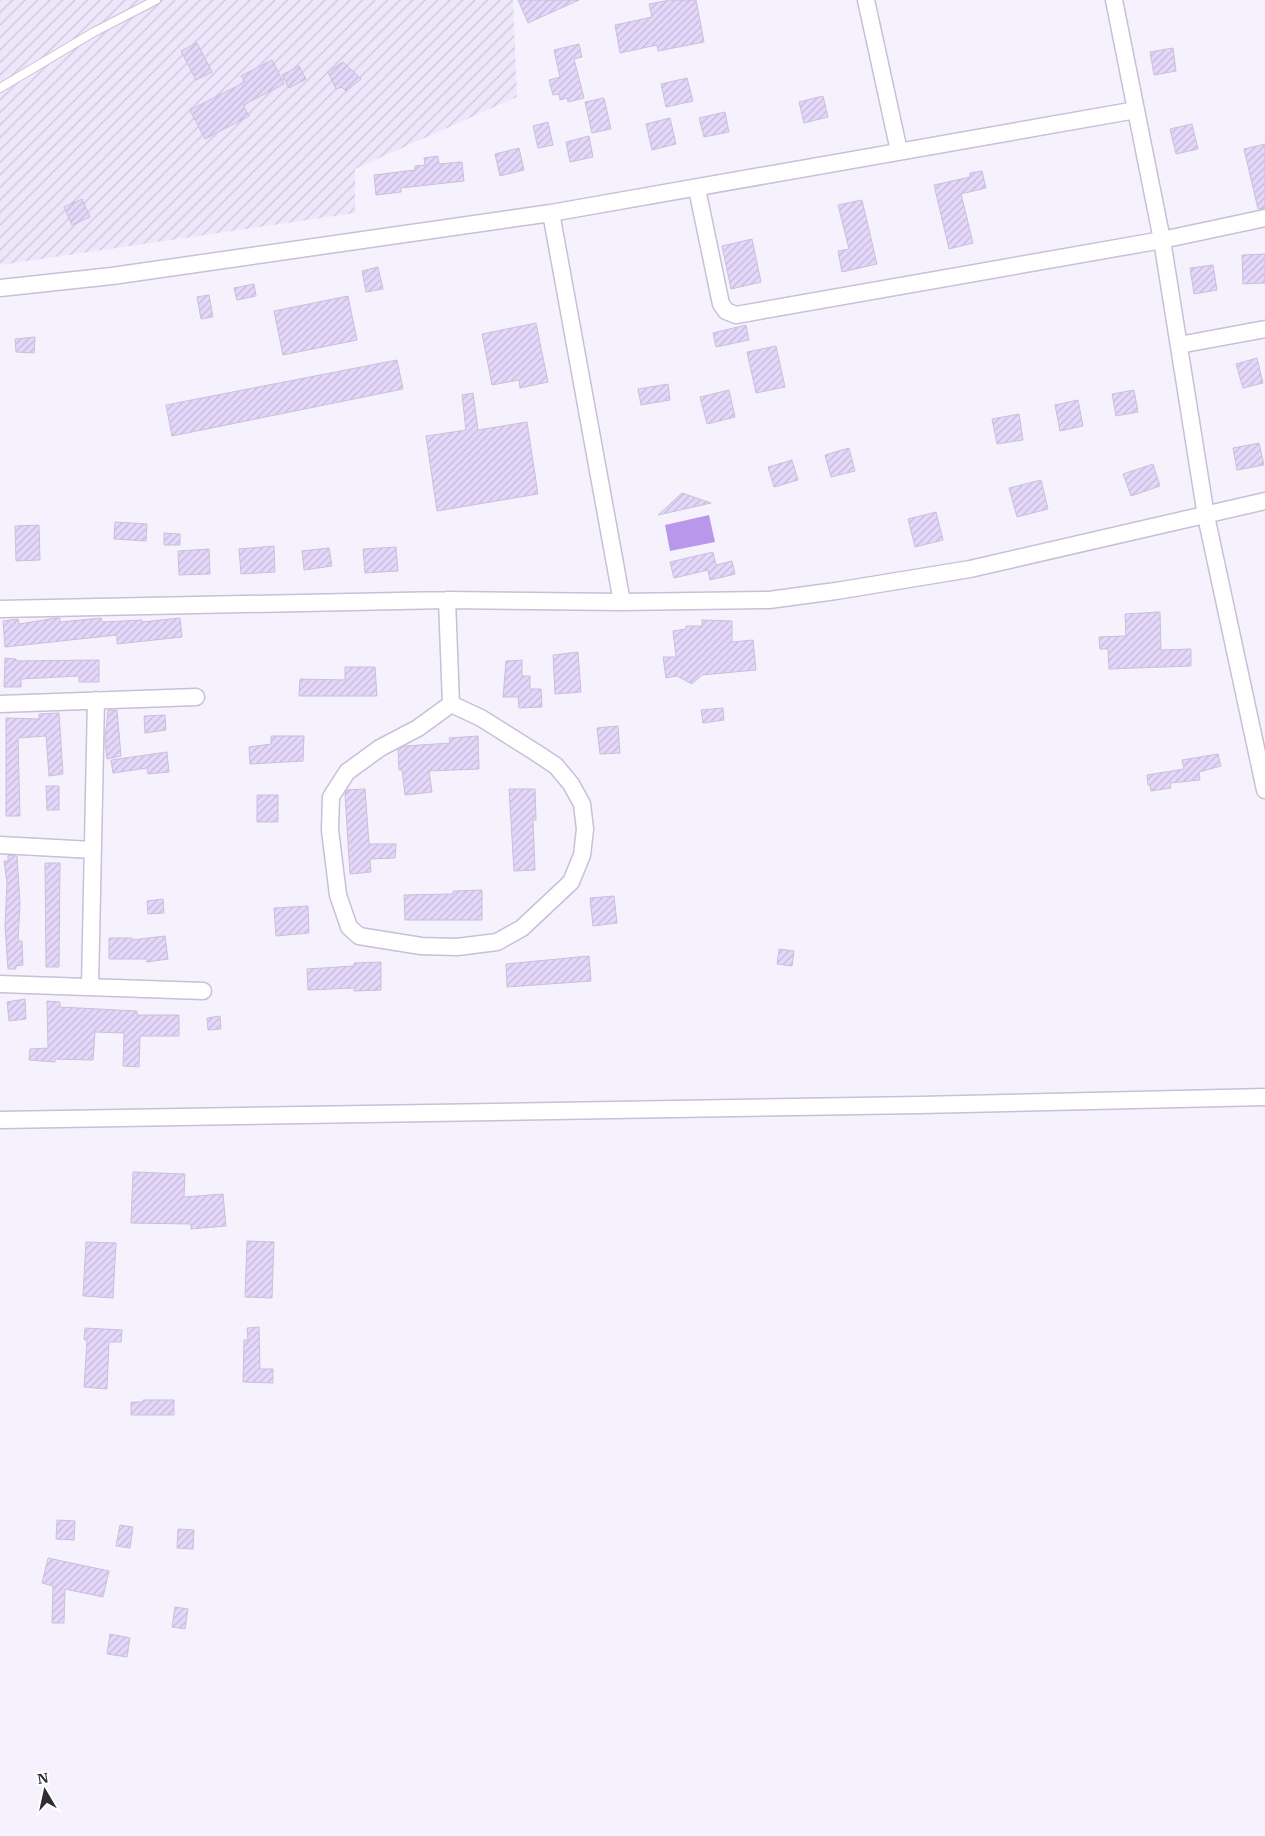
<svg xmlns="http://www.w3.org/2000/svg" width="1265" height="1836" viewBox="0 0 1265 1836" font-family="'IBM Plex Serif',serif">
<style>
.industrial{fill:url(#industrial-furrows)}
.water{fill:#b997eb}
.building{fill:url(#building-hatch);stroke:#cac0da}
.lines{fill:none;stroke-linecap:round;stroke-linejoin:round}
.lane-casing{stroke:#c8bfd8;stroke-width:10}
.street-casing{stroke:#c8bfd8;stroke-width:19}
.lane{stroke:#fff;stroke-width:8}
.street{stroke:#fff;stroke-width:16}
</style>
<defs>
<pattern id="industrial-furrows" width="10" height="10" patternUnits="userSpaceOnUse" patternTransform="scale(1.25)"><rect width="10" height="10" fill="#eee7fb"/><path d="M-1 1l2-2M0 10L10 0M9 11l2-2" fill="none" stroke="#ccc6d8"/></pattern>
<pattern id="building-hatch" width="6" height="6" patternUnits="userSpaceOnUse" patternTransform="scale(1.25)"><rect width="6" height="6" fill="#e4d7fa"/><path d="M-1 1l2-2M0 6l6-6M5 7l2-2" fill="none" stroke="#c4b9d7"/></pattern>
</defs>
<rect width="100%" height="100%" fill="#f6f2fd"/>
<path class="industrial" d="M 0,0 L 513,0 L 517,97 L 355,169 L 355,213 L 0,265 Z"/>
<path class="water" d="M 709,515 L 715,542 L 670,551 L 665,525 Z"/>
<path class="building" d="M 518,0 L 579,0 L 528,23 Z
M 670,0 L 696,0 L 704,42 L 658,51 L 657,45 L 620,53 L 615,25 L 652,17 L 649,4 Z
M 197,43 L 212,72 L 196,80 L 181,51 Z
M 579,44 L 582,57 L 574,59 L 584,98 L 568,102 L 567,98 L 560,100 L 559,94 L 553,95 L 549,80 L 560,77 L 554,50 Z
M 1173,48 L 1176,71 L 1154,75 L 1150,52 Z
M 272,60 L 284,84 L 243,105 L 249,116 L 205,139 L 190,110 L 245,82 L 241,76 Z
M 343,62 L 361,79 L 346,91 L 342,87 L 336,89 L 328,72 Z
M 299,66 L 306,79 L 289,88 L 282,75 Z
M 687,78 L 693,101 L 666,107 L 661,84 Z
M 823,96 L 828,117 L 804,123 L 799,102 Z
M 604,98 L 611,129 L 592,133 L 585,102 Z
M 725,112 L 729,132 L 704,137 L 699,118 Z
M 670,118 L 676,144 L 652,150 L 646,124 Z
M 548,122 L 553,145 L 538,148 L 533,126 Z
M 1192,124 L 1198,149 L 1176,154 L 1170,129 Z
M 589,136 L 593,157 L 570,162 L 566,142 Z
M 1265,144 L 1265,208 L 1258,209 L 1244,149 Z
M 519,148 L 524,170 L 500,176 L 495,154 Z
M 438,156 L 439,164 L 462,162 L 464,181 L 401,188 L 401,192 L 376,195 L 374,175 L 415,170 L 415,166 L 425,165 L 424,158 Z
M 982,171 L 986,188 L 961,194 L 973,243 L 949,249 L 934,185 L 970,177 L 970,173 Z
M 82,199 L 90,217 L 72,225 L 64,207 Z
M 862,200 L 877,264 L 842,272 L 838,251 L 849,249 L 838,205 Z
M 752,239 L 761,282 L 731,289 L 722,246 Z
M 1265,254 L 1265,283 L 1243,284 L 1242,255 Z
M 1213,265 L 1217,290 L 1194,294 L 1190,268 Z
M 378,267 L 383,289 L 366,292 L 362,271 Z
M 254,284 L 256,296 L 237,300 L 234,288 Z
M 209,295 L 213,317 L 201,319 L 197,297 Z
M 348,296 L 357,340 L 283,355 L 274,311 Z
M 536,323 L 548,382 L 520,388 L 519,380 L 492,385 L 482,334 Z
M 746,325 L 749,340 L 716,347 L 713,333 Z
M 35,337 L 34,353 L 16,352 L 15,339 Z
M 776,346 L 785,387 L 756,393 L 747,352 Z
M 1257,358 L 1263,383 L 1243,388 L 1236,364 Z
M 397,360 L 403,389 L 172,436 L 166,405 Z
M 668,384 L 670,400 L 641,405 L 638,389 Z
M 729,390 L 735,417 L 707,424 L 700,397 Z
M 1134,390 L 1138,412 L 1116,416 L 1112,394 Z
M 473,393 L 478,430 L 527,422 L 538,494 L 437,511 L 426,436 L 466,430 L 462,395 Z
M 1078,400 L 1083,426 L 1060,431 L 1055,405 Z
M 1019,414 L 1023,440 L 997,444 L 992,419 Z
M 1259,443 L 1264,465 L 1237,470 L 1233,448 Z
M 849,448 L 855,471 L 831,477 L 825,455 Z
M 792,460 L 798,480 L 774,487 L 768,467 Z
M 1153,464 L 1160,486 L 1131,496 L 1123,474 Z
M 1041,480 L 1048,509 L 1017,517 L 1009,488 Z
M 682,493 L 711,503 L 658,515 Z
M 936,512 L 943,540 L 915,547 L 908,519 Z
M 115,522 L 147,524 L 146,541 L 114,539 Z
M 39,525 L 40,560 L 16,561 L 15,526 Z
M 164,533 L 180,534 L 180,545 L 164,545 Z
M 274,546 L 275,572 L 241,574 L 239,549 Z
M 396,547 L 398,571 L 365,573 L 363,549 Z
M 329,548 L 332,566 L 304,570 L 302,551 Z
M 209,549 L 210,574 L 179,575 L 178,551 Z
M 713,552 L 716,565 L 732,561 L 735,574 L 710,580 L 708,570 L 674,578 L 670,562 Z
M 1160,612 L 1161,650 L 1191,649 L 1191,666 L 1109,669 L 1108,649 L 1100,649 L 1099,637 L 1126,636 L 1125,614 Z
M 56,618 L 60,618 L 60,622 L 101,618 L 102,622 L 142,620 L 142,622 L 180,618 L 182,637 L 117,644 L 117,635 L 5,647 L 3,621 L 18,619 L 19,624 Z
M 702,620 L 732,621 L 732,642 L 753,640 L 756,670 L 702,675 L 692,684 L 677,676 L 666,678 L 663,657 L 676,657 L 673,631 L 686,629 L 686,626 L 702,626 Z
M 578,652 L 581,692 L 555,694 L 553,655 Z
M 5,658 L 16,659 L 16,661 L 99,660 L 99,682 L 79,682 L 79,676 L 21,679 L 21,687 L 4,687 Z
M 522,660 L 522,676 L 530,676 L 530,689 L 541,689 L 542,707 L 519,708 L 518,697 L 503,697 L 506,661 Z
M 345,667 L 375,667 L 377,696 L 299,696 L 300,679 L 345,680 Z
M 723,708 L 724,720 L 703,723 L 701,710 Z
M 108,710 L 117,710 L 121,756 L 107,759 L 105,740 Z
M 59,713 L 63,774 L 49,776 L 46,736 L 18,738 L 20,816 L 6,816 L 6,718 L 39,719 L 39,714 Z
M 165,715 L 166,730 L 145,733 L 144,716 Z
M 618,726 L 620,753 L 600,754 L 597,728 Z
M 271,736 L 304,736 L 303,761 L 250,764 L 249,747 L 271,744 Z
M 478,736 L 479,769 L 429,771 L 432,792 L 405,795 L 402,770 L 399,770 L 398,750 L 405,746 L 450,743 L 449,738 Z
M 167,752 L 169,772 L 148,774 L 147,768 L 113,773 L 111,760 Z
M 1218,754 L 1221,766 L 1199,772 L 1200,780 L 1170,783 L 1171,788 L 1151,791 L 1150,785 L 1148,785 L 1147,775 L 1184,769 L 1182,760 Z
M 46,786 L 59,786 L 59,810 L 47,810 Z
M 365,789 L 369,844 L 396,844 L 395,858 L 370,859 L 371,872 L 350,874 L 345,794 L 347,790 Z
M 509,789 L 535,789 L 536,820 L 533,820 L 535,870 L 514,871 Z
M 257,795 L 278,795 L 278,822 L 257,822 Z
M 8,855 L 17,856 L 20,904 L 18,941 L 22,941 L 23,965 L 16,966 L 16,969 L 8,969 L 5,926 L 7,883 L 4,861 L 8,861 Z
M 45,863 L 60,863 L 59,967 L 46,967 Z
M 482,890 L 482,920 L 405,920 L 404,895 L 453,894 L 453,891 Z
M 614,896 L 617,923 L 593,926 L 590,898 Z
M 163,899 L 164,913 L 148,914 L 147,901 Z
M 308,906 L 309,933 L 276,936 L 274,908 Z
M 165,936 L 168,959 L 147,962 L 146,959 L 109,959 L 109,938 L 132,938 L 132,940 Z
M 779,949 L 794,951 L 792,966 L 777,964 Z
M 589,956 L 591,981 L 507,987 L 506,964 Z
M 381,962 L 381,990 L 354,991 L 354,988 L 308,990 L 307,969 L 354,966 L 354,963 Z
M 25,999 L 26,1019 L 9,1021 L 7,1002 Z
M 47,1001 L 60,1002 L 60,1007 L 137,1011 L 137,1015 L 179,1015 L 179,1036 L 140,1036 L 139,1067 L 123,1066 L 124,1033 L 95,1032 L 93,1060 L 55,1059 L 55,1062 L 29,1060 L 30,1049 L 48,1048 Z
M 220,1016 L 221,1029 L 208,1030 L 207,1018 Z
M 133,1172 L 185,1174 L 184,1197 L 223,1194 L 226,1226 L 191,1229 L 191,1224 L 131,1223 Z
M 247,1241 L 274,1242 L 272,1298 L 245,1297 Z
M 86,1242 L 116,1243 L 113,1298 L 83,1296 Z
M 259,1327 L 260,1369 L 273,1369 L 273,1383 L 243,1382 L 244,1340 L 248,1340 L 247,1328 Z
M 85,1328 L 122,1330 L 121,1342 L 109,1342 L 107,1389 L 84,1387 L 87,1340 L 84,1340 Z
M 143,1400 L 174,1400 L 174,1415 L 131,1415 L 131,1402 L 143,1402 Z
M 57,1520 L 75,1521 L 74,1540 L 56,1539 Z
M 120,1525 L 133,1527 L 130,1548 L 116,1546 Z
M 178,1529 L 194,1530 L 193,1549 L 177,1548 Z
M 48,1558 L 109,1571 L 103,1597 L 65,1589 L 64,1623 L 52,1623 L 53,1586 L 42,1583 Z
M 175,1607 L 188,1609 L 185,1629 L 172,1627 Z
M 110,1634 L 130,1638 L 127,1657 L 107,1654 Z"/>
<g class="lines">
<defs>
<path id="lane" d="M 0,88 L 94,32 L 156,0"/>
<path id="street" d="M 866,0 L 899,151
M 1114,0 L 1162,240 L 1206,516 L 1265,790
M 697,189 L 721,304 L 726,311 L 736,315 L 1162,240 L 1265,218
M 551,213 L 622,602
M 0,288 L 112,276 L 551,213 L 1136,110
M 1179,345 L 1265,329
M 447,600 L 451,704
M 0,609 L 447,600 L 622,602 L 769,600 L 836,591 L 970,569 L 1265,501
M 0,704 L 196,697
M 451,704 L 481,718 L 535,752 L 556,766 L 571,784 L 582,804 L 585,829 L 582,855 L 571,882 L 522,928 L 497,942 L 457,947 L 421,946 L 359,936 L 349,927 L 338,895 L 330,830 L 331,797 L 347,772 L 380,748 L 418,728 Z
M 0,845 L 93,850
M 0,984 L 203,991
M 90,987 L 96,700
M 0,1120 L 920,1105 L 1265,1097"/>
</defs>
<use href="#lane" class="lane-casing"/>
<use href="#street" class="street-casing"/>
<use href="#lane" class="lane"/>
<use href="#street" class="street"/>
</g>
<g transform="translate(45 1791) rotate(351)" stroke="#ffffff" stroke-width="4" paint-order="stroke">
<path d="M0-4L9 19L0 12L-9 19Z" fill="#2f2c36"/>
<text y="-8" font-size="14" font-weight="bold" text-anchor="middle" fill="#2f2c36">N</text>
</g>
</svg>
